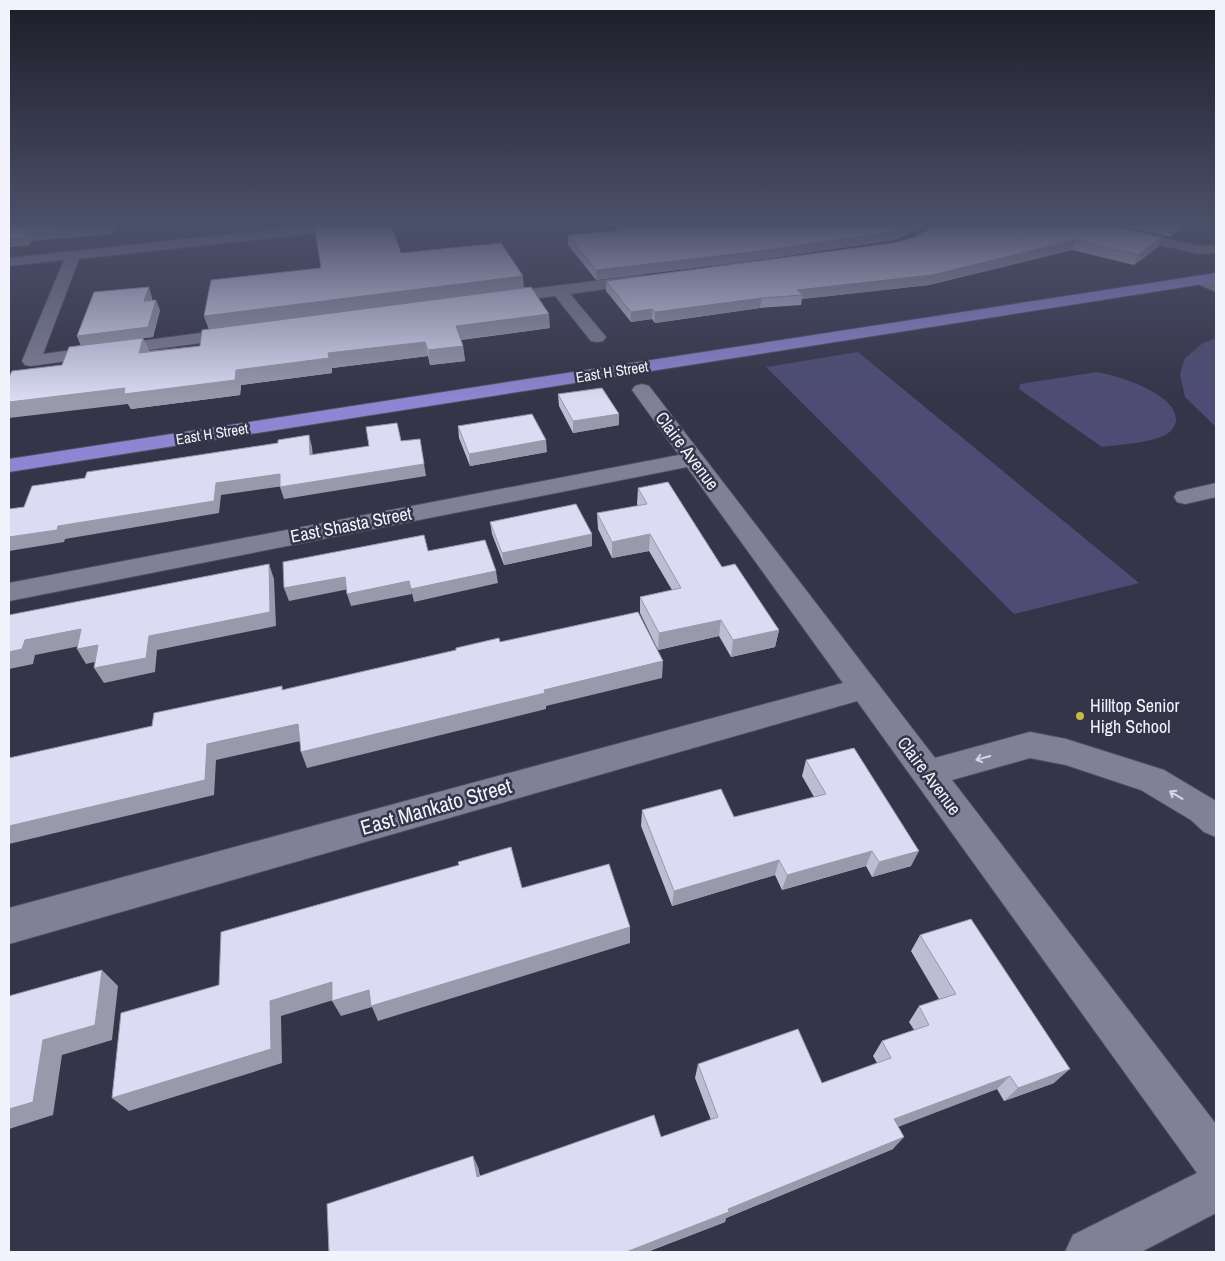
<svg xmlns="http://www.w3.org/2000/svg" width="1225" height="1261" viewBox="0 0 1225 1261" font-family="'Archivo Narrow',sans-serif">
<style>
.green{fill:#4e4c74}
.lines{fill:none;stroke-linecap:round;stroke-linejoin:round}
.minor-casing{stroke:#505060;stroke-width:2}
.major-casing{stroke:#505060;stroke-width:2}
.minor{fill:#818097;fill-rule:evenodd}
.major{fill:#8d86d2;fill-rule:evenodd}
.wall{fill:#bcbcd2}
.shaded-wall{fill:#9999ab}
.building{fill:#dbdbf4;stroke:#9999ab}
.oneway{stroke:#d6d6e4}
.poi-dot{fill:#c4bc3e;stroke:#353448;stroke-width:2}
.labels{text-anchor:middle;stroke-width:5;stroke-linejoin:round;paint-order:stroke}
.far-street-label{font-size:15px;fill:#f3f3fd;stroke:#353448}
.street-label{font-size:18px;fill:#f3f3fd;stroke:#353448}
.poi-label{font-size:18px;fill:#f3f3fd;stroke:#353448;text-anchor:start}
.near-street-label{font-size:21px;fill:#f3f3fd;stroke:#353448}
</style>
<rect width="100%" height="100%" fill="#353448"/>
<path class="green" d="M 1216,338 L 1216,427 L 1185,397 L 1180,374 L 1185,358 L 1203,343 Z
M 858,352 L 1139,583 L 1014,614 L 766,367 Z
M 1097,372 C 1119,376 1175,393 1176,419 C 1176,427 1170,433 1163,436 C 1144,444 1121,444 1102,447 L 1019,389 L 1020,384 Z"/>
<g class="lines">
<defs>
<path id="minor" d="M 333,223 L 378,223 L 372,227 L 79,259 L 43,354 L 238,328 L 244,329 L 247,333 L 244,337 L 238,338 L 31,366 L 25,365 L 22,361 L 64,260 L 9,266 L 9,258 Z
M 1074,223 L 1099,223 L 1199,246 L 1216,245 L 1216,253 L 1199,254 L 1080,227 Z
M 642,275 L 647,277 L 650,280 L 647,283 L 570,294 L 606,337 L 603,341 L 597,342 L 591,341 L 555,296 L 499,303 L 493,301 L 491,298 L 493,295 L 499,293 Z
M 1200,275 L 1216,281 L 1216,292 L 1195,283 L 1192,280 L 1195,277 Z
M 642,384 L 649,386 L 935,758 L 1030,732 L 1066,739 L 1164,770 L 1216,801 L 1216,837 L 1204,832 L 1191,820 L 1141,790 L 1066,765 L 1030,758 L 952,780 L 1216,1124 L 1216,1213 L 1141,1252 L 1065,1252 L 1073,1235 L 1197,1173 L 857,701 L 9,944 L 9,908 L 843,683 L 687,467 L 9,601 L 9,583 L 679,455 L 632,390 L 635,386 Z
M 1216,483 L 1216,497 L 1185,504 L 1177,502 L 1174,497 L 1177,492 Z"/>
<path id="major" d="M 1216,273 L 1216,282 L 9,472 L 9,459 Z"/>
</defs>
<use href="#minor" class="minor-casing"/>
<use href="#major" class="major-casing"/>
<use href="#minor" class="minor"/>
<use href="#major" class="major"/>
</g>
<path class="wall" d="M 616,223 L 929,223 L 899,238 L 889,241 L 751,261 L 596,280 L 568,245 L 568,235 L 616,231 Z
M 940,223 L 1158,247 L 1134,265 L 1072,250 L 929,285 L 802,299 L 801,305 L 760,308 L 655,323 L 652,319 L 631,322 L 606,291 L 606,281 L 893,243 L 913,238 Z
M 1108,223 L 1188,223 L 1170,237 Z
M 352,229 L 401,253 L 524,288 L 550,328 L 461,340 L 463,346 L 465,361 L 430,365 L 428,356 L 332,368 L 332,373 L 241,385 L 240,395 L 131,409 L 128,404 L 62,365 L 81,346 L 77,336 L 152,297 L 152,300 L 160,310 L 153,337 L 143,338 L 149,351 L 200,346 L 209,329 L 204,316 L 321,268 Z
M 558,394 L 619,425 L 573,433 L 559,406 Z
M 458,426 L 547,452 L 470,466 L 459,438 Z
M 638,488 L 722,567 L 779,630 L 775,647 L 731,657 L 719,636 L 658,650 L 640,613 L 640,597 L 672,590 L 649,551 L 612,558 L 598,529 L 597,513 L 638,506 L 637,504 Z
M 490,522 L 592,534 L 592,546 L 504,565 L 492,534 Z
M 806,760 L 911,866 L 872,877 L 866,866 L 782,890 L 775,875 L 672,906 L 641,826 L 642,810 L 734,817 L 814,797 L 802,776 Z
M 920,935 L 1054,1083 L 1004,1101 L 997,1089 L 898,1126 L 893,1149 L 726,1218 L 725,1222 L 647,1252 L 329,1252 L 478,1167 L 480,1176 L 661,1137 L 711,1120 L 695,1078 L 698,1064 L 822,1083 L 877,1063 L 873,1056 L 882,1041 L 914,1030 L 909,1022 L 919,1006 L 939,999 L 911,951 Z"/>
<path class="shaded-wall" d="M 111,223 L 118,223 L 113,234 L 32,241 L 28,246 L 9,247 L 9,238 L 28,232 Z
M 913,223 L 929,223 L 899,238 L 889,241 L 751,261 L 596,280 L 596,270 Z
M 1181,223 L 1188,223 L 1170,237 L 1174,228 Z
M 1162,237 L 1158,247 L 1134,265 L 1138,255 Z
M 1075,240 L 1072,250 L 929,285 L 802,299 L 803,295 L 797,290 Z
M 523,276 L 524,288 L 209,330 L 204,316 Z
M 149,287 L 152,297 L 148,311 L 144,301 Z
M 762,298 L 760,308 L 655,323 L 655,312 Z
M 156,300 L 160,310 L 153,337 L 143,338 L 149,352 L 145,367 L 82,347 L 77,336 Z
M 652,309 L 652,319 L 631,322 L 631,312 Z
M 549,314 L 550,328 L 458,340 L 456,326 Z
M 425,342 L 428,356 L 332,368 L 332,373 L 241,385 L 240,395 L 131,409 L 128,404 L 9,418 L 9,402 L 236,370 L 328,353 Z
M 463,346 L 465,361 L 430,365 L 428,350 Z
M 619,414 L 619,425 L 573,433 L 573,421 Z
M 309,435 L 312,447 L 314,467 L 310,455 Z
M 420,439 L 426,476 L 284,499 L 280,487 Z
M 546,440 L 547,452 L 470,466 L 469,454 Z
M 280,474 L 284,486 L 221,495 L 219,513 L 65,539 L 64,542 L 9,551 L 9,537 L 58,526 L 216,483 Z
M 592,534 L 592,546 L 504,565 L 502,553 Z
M 650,534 L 649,551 L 612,558 L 612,542 Z
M 269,564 L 274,579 L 276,626 L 157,650 L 155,672 L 104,683 L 94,668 Z
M 496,571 L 498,583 L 414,602 L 411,589 Z
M 345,577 L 349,589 L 289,601 L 284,588 Z
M 409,581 L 412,594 L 351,606 L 347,594 Z
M 721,620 L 719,636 L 658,650 L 659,633 Z
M 81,629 L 90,644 L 35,655 L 33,664 L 9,669 L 9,652 L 25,640 Z
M 779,630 L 775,647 L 731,657 L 733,640 Z
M 98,645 L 107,659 L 86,664 L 77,649 Z
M 663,661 L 662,678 L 546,706 L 546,709 L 307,768 L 301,752 L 544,690 Z
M 298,724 L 305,740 L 216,760 L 214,795 L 9,844 L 9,826 L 207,744 Z
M 872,851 L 866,866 L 782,890 L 787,875 Z
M 919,851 L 911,866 L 872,877 L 879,862 Z
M 779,860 L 775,875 L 672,906 L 674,891 Z
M 630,927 L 630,943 L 378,1021 L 372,1007 L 341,1016 L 332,1001 L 369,990 Z
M 102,970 L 118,986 L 112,1040 L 62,1055 L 53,1115 L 9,1129 L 9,1109 L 43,1040 Z
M 332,982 L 340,998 L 281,1016 L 282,1063 L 129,1111 L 112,1098 L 270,1001 Z
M 1070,1069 L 1054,1083 L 1004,1101 L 1018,1088 Z
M 1010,1076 L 997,1089 L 885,1132 L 894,1119 Z
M 904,1137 L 893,1149 L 726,1218 L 725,1222 L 647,1252 L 626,1252 L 728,1209 Z
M 473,1156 L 478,1167 L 482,1188 L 477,1177 Z"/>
<path class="building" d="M 9,223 L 111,223 L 110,225 L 28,232 L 24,237 L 9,238 Z
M 314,223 L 351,223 L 352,229 L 391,225 L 401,253 L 501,243 L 523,276 L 204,316 L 211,280 L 321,268 Z
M 617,223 L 913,223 L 901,229 L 891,232 L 752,252 L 596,270 L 568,235 L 617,231 Z
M 940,223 L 1098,223 L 1162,237 L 1138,255 L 1075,240 L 932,275 L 797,290 L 803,295 L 762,298 L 655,312 L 652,309 L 631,312 L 606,281 L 893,243 L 913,238 Z
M 1152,223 L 1181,223 L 1174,228 Z
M 149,287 L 144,301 L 156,300 L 148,327 L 77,336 L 94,292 Z
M 531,287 L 549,314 L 456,326 L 463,346 L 428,350 L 425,342 L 328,353 L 329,358 L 236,370 L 235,380 L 124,394 L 125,388 L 9,402 L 9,377 L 12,371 L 62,365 L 69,347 L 143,338 L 139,353 L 200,346 L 202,330 Z
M 602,388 L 619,414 L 573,421 L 558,394 Z
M 532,414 L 546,440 L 469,454 L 458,426 Z
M 397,423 L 401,441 L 420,439 L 424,464 L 280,487 L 280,474 L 216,483 L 214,501 L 58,526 L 57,530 L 9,537 L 9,509 L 24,507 L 32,486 L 85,478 L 87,472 L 278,443 L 278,440 L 309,435 L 310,455 L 369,446 L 366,427 Z
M 668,482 L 722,567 L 735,564 L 779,630 L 733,640 L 721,620 L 659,633 L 640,597 L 681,588 L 650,534 L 612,542 L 597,513 L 647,504 L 638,488 Z
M 576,504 L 592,534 L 502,553 L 490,522 Z
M 424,535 L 428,551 L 485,540 L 496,571 L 411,589 L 409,581 L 347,594 L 345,577 L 284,588 L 283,562 Z
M 269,564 L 270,612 L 149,636 L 146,658 L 94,668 L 98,645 L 77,649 L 81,629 L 25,640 L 22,649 L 9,652 L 9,615 Z
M 638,612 L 663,661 L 544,690 L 545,693 L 301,752 L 298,724 L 207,744 L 205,780 L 9,826 L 9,758 L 152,726 L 154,713 L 282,686 L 282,690 L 456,650 L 456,648 L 499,638 L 500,642 Z
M 854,748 L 919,851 L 879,862 L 872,851 L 787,875 L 779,860 L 674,891 L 642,810 L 721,789 L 734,817 L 826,794 L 806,760 Z
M 511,847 L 522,888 L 609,864 L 630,927 L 371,1006 L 369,990 L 332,1001 L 332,982 L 270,1001 L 271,1049 L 112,1098 L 121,1013 L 219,985 L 221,932 L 459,865 L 458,862 Z
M 971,919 L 1070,1069 L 1018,1088 L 1010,1076 L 894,1119 L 904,1137 L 728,1209 L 729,1212 L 626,1252 L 329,1252 L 327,1204 L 473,1156 L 477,1177 L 654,1115 L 661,1137 L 718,1117 L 698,1064 L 798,1029 L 822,1083 L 891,1058 L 882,1041 L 929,1025 L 919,1006 L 956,994 L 920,935 Z
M 102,970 L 95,1025 L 43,1040 L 33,1102 L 9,1109 L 9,996 Z"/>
<defs><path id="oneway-shaft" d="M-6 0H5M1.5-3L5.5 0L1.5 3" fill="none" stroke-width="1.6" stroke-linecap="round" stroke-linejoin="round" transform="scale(1.25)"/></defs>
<g class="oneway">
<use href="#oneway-shaft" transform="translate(983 758) rotate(165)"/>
<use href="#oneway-shaft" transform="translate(1176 795) rotate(-149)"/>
</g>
<linearGradient id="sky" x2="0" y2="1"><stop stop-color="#1d1d28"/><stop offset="0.56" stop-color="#4b506a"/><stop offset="1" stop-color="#4b506a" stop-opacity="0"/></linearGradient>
<rect width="1225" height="400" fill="url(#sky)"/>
<circle class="poi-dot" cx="1080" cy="716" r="5"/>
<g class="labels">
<g class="far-street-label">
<text transform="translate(612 372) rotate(-9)" y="5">East H Street</text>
<text transform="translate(212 434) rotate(-9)" y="5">East H Street</text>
</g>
<g class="street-label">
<text transform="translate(687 451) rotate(53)" y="6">Claire Avenue</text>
<text transform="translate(351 525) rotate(-11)" y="6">East Shasta Street</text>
<text transform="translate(929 776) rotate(53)" y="6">Claire Avenue</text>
</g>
<g class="poi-label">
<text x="1090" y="712">Hilltop Senior<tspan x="1090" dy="21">High School</tspan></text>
</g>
<g class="near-street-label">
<text transform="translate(436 807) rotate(-16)" y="7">East Mankato Street</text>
</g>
</g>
<rect width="1225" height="1261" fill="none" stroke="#f3f3fd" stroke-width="20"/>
</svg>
